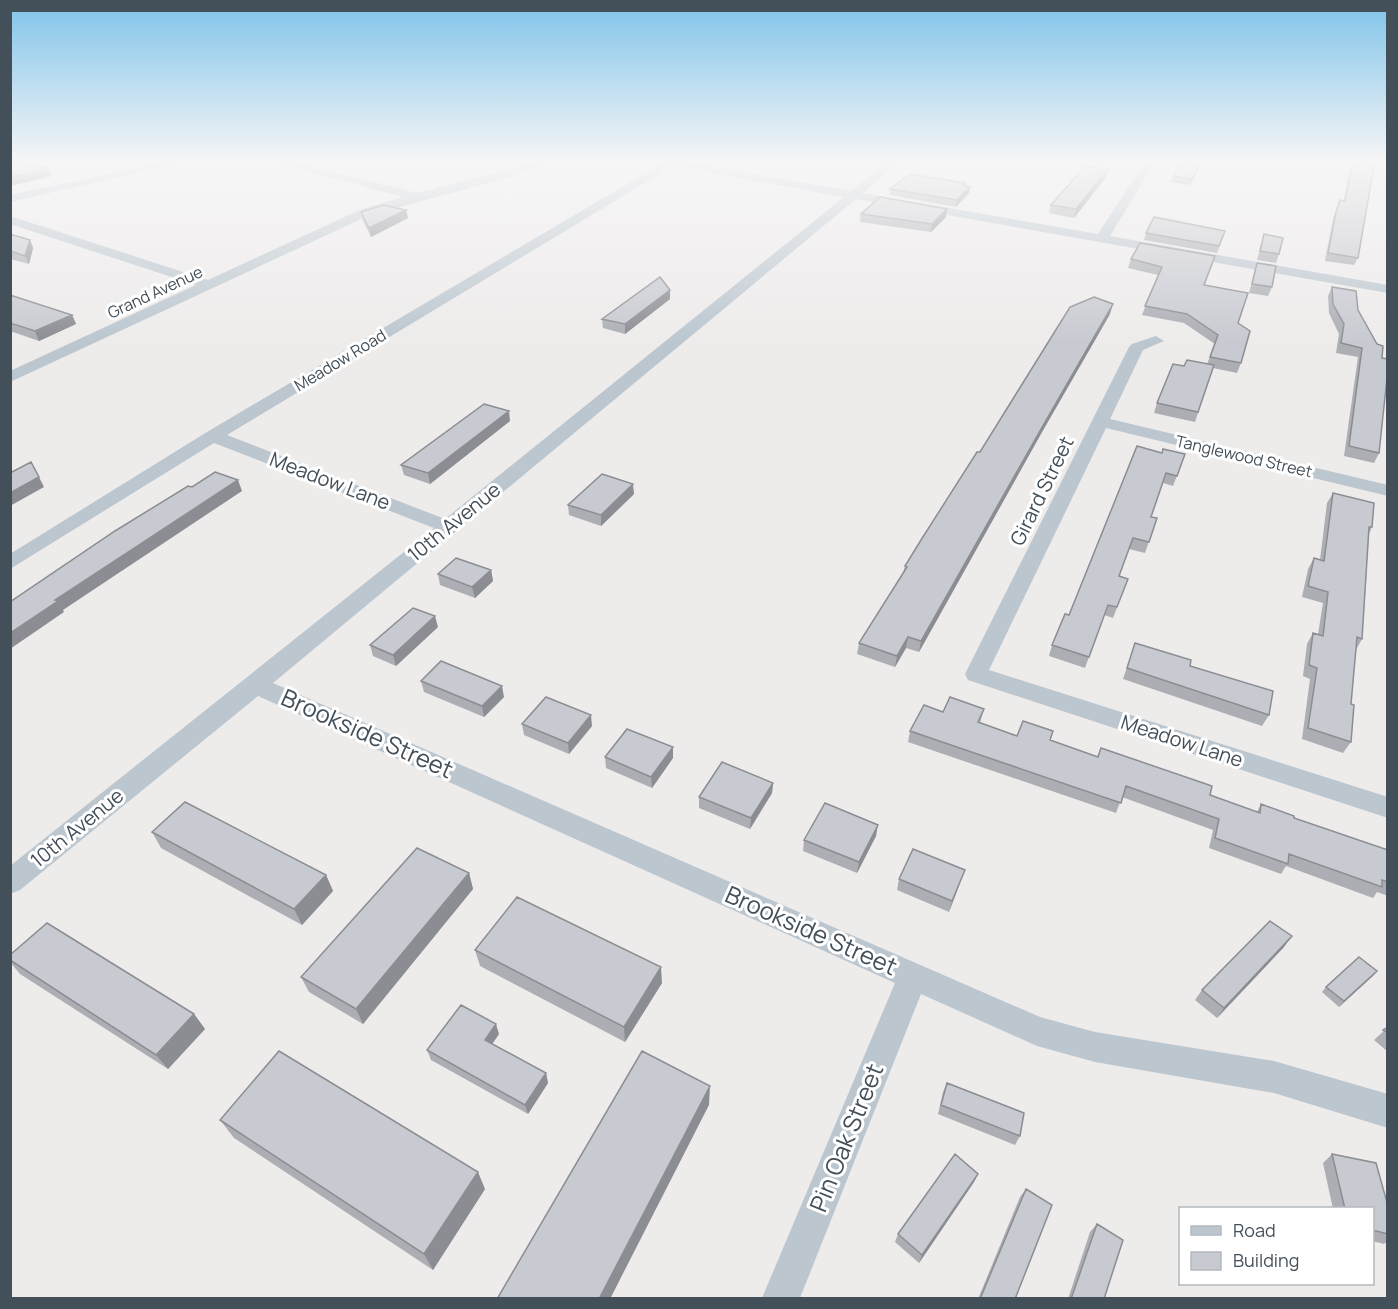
<svg xmlns="http://www.w3.org/2000/svg" width="1398" height="1309" viewBox="0 0 1398 1309" font-family="Manrope,sans-serif">
<style>
.lines{fill:none;stroke-linecap:round;stroke-linejoin:round}
.minor{fill:#bbc6cf;fill-rule:evenodd}
.wall{fill:#acaeb4}
.shaded-wall{fill:#8c8d92}
.building{fill:#c8cad1;stroke:#8c8d92;stroke-width:1.5}
.labels{text-anchor:middle;stroke-width:6;stroke-linejoin:round;paint-order:stroke}
.far-street-label{font-size:16px;fill:#434f59;stroke:#fff}
.street-label{font-size:20px;fill:#434f59;stroke:#fff}
.near-street-label{font-size:24px;fill:#434f59;stroke:#fff}
</style>
<rect width="100%" height="100%" fill="#eeebeb"/>
<g class="lines">
<path class="minor" d="M 175,160 L 193,160 L 10,202 L 10,195 Z
M 271,160 L 287,160 L 417,193 L 543,160 L 558,160 L 511,177 L 370,215 L 10,382 L 10,371 L 196,285 L 10,224 L 10,216 L 208,280 L 362,209 L 403,197 L 272,162 Z
M 652,160 L 676,160 L 851,191 L 890,160 L 901,160 L 863,193 L 1098,234 L 1146,160 L 1156,160 L 1110,236 L 1388,285 L 1388,293 L 856,199 L 273,683 L 1040,1017 L 1095,1032 L 1274,1061 L 1388,1094 L 1388,1128 L 1274,1093 L 1095,1062 L 1037,1046 L 921,994 L 800,1298 L 762,1298 L 895,983 L 258,696 L 20,890 L 10,894 L 10,866 L 434,528 L 214,443 L 10,569 L 10,554 L 207,432 L 661,164 ZM 673,166 L 844,197 L 445,519 L 227,435 Z
M 1156,336 L 1164,341 L 1143,350 L 1110,419 L 1388,485 L 1388,496 L 1106,428 L 989,670 L 1388,797 L 1388,818 L 968,680 L 965,674 L 1129,347 L 1132,344 Z"/>
</g>
<path class="wall" d="M 1182,160 L 1204,160 L 1190,185 L 1171,182 L 1173,176 Z
M 1352,165 L 1358,258 L 1354,265 L 1325,261 L 1333,219 L 1340,200 L 1344,200 L 1349,171 Z
M 1106,177 L 1074,218 L 1049,213 L 1051,205 Z
M 966,186 L 970,187 L 969,193 L 956,207 L 890,195 L 890,189 Z
M 361,212 L 408,218 L 371,237 L 363,221 Z
M 861,214 L 946,217 L 931,232 L 860,222 Z
M 1225,231 L 1217,253 L 1144,240 L 1146,233 Z
M 10,234 L 30,240 L 33,248 L 29,264 L 10,259 Z
M 1264,234 L 1279,254 L 1276,263 L 1257,260 Z
M 1140,243 L 1204,285 L 1238,323 L 1241,363 L 1237,373 L 1213,368 L 1195,422 L 1154,413 L 1157,403 L 1184,366 L 1207,364 L 1215,344 L 1184,323 L 1142,315 L 1158,275 L 1128,268 L 1131,259 Z
M 1257,263 L 1272,287 L 1268,296 L 1249,293 Z
M 1332,287 L 1358,310 L 1382,358 L 1379,453 L 1374,463 L 1344,456 L 1358,357 L 1336,353 L 1339,334 L 1329,313 L 1328,296 Z
M 670,290 L 670,299 L 625,334 L 603,328 L 602,319 Z
M 10,295 L 72,315 L 76,324 L 39,341 L 10,331 Z
M 1110,314 L 1042,432 L 919,652 L 906,648 L 895,667 L 857,654 L 859,643 L 903,573 L 905,566 L 980,452 Z
M 510,421 L 430,484 L 404,475 L 401,465 Z
M 1162,453 L 1185,454 L 1173,486 L 1163,483 L 1151,517 L 1157,518 L 1145,553 L 1129,549 L 1119,576 L 1128,579 L 1113,618 L 1104,615 L 1085,668 L 1049,656 L 1052,645 Z
M 1333,493 L 1372,527 L 1369,534 L 1362,639 L 1356,650 L 1351,704 L 1351,742 L 1343,753 L 1302,739 L 1310,679 L 1303,676 L 1307,644 L 1313,633 L 1318,634 L 1323,603 L 1302,597 L 1308,569 L 1314,558 L 1320,560 L 1327,503 Z
M 634,494 L 601,526 L 569,515 L 568,505 Z
M 491,570 L 493,581 L 475,598 L 440,585 L 438,574 Z
M 438,627 L 396,666 L 373,656 L 370,645 Z
M 1135,643 L 1190,666 L 1269,715 L 1262,726 L 1123,679 Z
M 421,681 L 504,697 L 484,717 L 424,692 Z
M 984,709 L 980,723 L 1017,736 L 1050,741 L 1097,757 L 1101,748 L 1210,795 L 1257,812 L 1261,804 L 1294,818 L 1388,850 L 1388,896 L 1377,892 L 1373,898 L 1286,866 L 1281,874 L 1209,848 L 1213,830 L 1122,797 L 1116,813 L 908,742 L 910,731 L 943,712 Z
M 522,724 L 592,726 L 569,754 L 524,735 Z
M 605,757 L 673,758 L 652,788 L 606,768 Z
M 773,783 L 772,793 L 750,829 L 699,808 L 699,797 Z
M 152,832 L 326,875 L 333,891 L 302,925 L 161,848 Z
M 876,836 L 857,873 L 803,851 L 804,840 Z
M 469,873 L 473,889 L 363,1024 L 309,992 L 301,977 Z
M 899,879 L 961,880 L 949,912 L 897,890 Z
M 1284,947 L 1217,1018 L 1195,1000 L 1202,990 Z
M 475,950 L 662,983 L 625,1042 L 480,966 Z
M 10,955 L 194,1014 L 205,1029 L 168,1069 L 20,974 L 10,962 Z
M 1377,971 L 1339,1007 L 1322,992 L 1326,987 Z
M 1388,1027 L 1388,1052 L 1374,1040 Z
M 499,1034 L 492,1044 L 546,1073 L 548,1083 L 528,1114 L 431,1060 L 427,1050 Z
M 947,1083 L 1020,1136 L 1015,1145 L 938,1114 L 943,1092 Z
M 220,1120 L 485,1189 L 433,1270 L 234,1138 Z
M 1332,1154 L 1388,1206 L 1388,1241 L 1384,1244 L 1372,1241 L 1372,1209 L 1333,1209 L 1323,1163 Z
M 978,1174 L 974,1182 L 919,1263 L 895,1242 L 898,1234 Z
M 1026,1189 L 1015,1299 L 978,1299 L 1020,1197 Z
M 1097,1224 L 1104,1299 L 1068,1299 L 1090,1232 Z"/>
<path class="shaded-wall" d="M 1202,160 L 1204,160 L 1190,185 L 1192,179 Z
M 49,169 L 53,176 L 10,186 L 10,177 Z
M 1108,169 L 1106,177 L 1074,218 L 1076,209 Z
M 970,187 L 969,193 L 956,207 L 957,200 Z
M 947,209 L 946,217 L 931,232 L 932,224 Z
M 406,210 L 408,218 L 371,237 L 369,228 Z
M 30,240 L 33,248 L 29,264 L 25,256 Z
M 670,290 L 670,299 L 625,334 L 625,324 Z
M 1113,304 L 1110,314 L 1042,432 L 919,652 L 921,641 L 1045,422 Z
M 72,315 L 76,324 L 39,341 L 35,331 Z
M 509,411 L 510,421 L 430,484 L 428,473 Z
M 39,477 L 44,487 L 10,506 L 10,493 Z
M 238,480 L 242,491 L 63,610 L 64,612 L 10,649 L 10,633 L 55,600 Z
M 633,484 L 634,494 L 601,526 L 601,515 Z
M 491,570 L 493,581 L 475,598 L 472,587 Z
M 435,616 L 438,627 L 396,666 L 393,655 Z
M 908,637 L 906,648 L 895,667 L 897,656 Z
M 502,686 L 504,697 L 484,717 L 482,706 Z
M 591,715 L 592,726 L 569,754 L 568,743 Z
M 673,747 L 673,758 L 652,788 L 651,777 Z
M 773,783 L 772,793 L 750,829 L 751,818 Z
M 878,825 L 876,836 L 857,873 L 859,862 Z
M 965,870 L 961,880 L 949,912 L 952,901 Z
M 469,873 L 473,889 L 363,1024 L 356,1009 Z
M 326,875 L 333,891 L 302,925 L 294,909 Z
M 1292,936 L 1284,947 L 1217,1018 L 1224,1008 Z
M 661,967 L 662,983 L 625,1042 L 624,1027 Z
M 1377,971 L 1373,976 L 1339,1007 L 1344,1001 Z
M 194,1014 L 205,1029 L 168,1069 L 156,1055 Z
M 496,1024 L 499,1034 L 488,1050 L 485,1040 Z
M 546,1073 L 548,1083 L 528,1114 L 525,1105 Z
M 710,1086 L 709,1105 L 610,1299 L 599,1299 Z
M 478,1172 L 485,1189 L 433,1270 L 424,1254 Z
M 978,1174 L 974,1182 L 919,1263 L 922,1255 Z"/>
<path class="building" d="M 10,160 L 11,160 L 49,169 L 10,177 Z
M 1182,160 L 1202,160 L 1192,179 L 1173,176 Z
M 1358,160 L 1375,160 L 1358,258 L 1328,253 L 1336,212 L 1340,200 L 1345,201 L 1352,165 Z
M 1085,166 L 1108,169 L 1076,209 L 1051,205 Z
M 910,174 L 966,183 L 964,186 L 970,187 L 957,200 L 890,189 Z
M 880,197 L 947,209 L 932,224 L 861,214 Z
M 383,205 L 406,210 L 369,228 L 361,212 Z
M 1154,217 L 1225,231 L 1219,246 L 1146,233 Z
M 10,234 L 30,240 L 25,256 L 10,251 Z
M 1264,234 L 1283,238 L 1279,254 L 1260,251 Z
M 1140,243 L 1215,256 L 1204,285 L 1248,293 L 1238,323 L 1250,331 L 1241,363 L 1210,357 L 1218,335 L 1187,314 L 1145,306 L 1162,267 L 1131,259 Z
M 1257,263 L 1276,266 L 1272,287 L 1252,284 Z
M 660,277 L 670,290 L 625,324 L 602,319 Z
M 1332,287 L 1356,291 L 1358,310 L 1377,344 L 1383,346 L 1382,358 L 1388,359 L 1388,369 L 1379,453 L 1349,446 L 1362,348 L 1341,343 L 1344,324 L 1333,304 Z
M 10,295 L 72,315 L 35,331 L 10,323 Z
M 1094,297 L 1113,304 L 1045,422 L 921,641 L 908,637 L 897,656 L 859,643 L 907,567 L 905,566 L 921,540 L 977,452 L 980,452 L 1070,307 Z
M 1187,360 L 1214,365 L 1198,412 L 1157,403 L 1173,364 L 1184,366 Z
M 484,404 L 509,411 L 428,473 L 401,465 Z
M 1137,446 L 1162,453 L 1163,449 L 1185,454 L 1177,476 L 1166,473 L 1151,517 L 1157,518 L 1149,542 L 1133,538 L 1119,576 L 1128,579 L 1117,607 L 1108,605 L 1089,657 L 1052,645 L 1065,614 L 1069,615 Z
M 31,462 L 39,477 L 10,493 L 10,473 Z
M 215,472 L 238,480 L 55,600 L 58,601 L 10,633 L 10,602 L 115,531 L 188,486 L 192,487 Z
M 602,474 L 633,484 L 601,515 L 568,505 Z
M 1333,493 L 1374,503 L 1372,527 L 1369,527 L 1362,639 L 1357,637 L 1351,704 L 1354,705 L 1351,742 L 1308,728 L 1317,668 L 1309,665 L 1313,633 L 1323,636 L 1328,592 L 1308,586 L 1314,558 L 1324,561 Z
M 456,558 L 491,570 L 472,587 L 438,574 Z
M 413,608 L 435,616 L 393,655 L 370,645 Z
M 1135,643 L 1191,660 L 1190,666 L 1273,691 L 1269,715 L 1127,668 Z
M 441,661 L 502,686 L 482,706 L 421,681 Z
M 546,697 L 591,715 L 568,743 L 522,724 Z
M 950,697 L 984,709 L 978,722 L 1017,736 L 1023,721 L 1053,731 L 1050,740 L 1098,757 L 1101,748 L 1212,786 L 1210,795 L 1260,813 L 1261,804 L 1294,816 L 1294,818 L 1388,850 L 1388,882 L 1382,880 L 1382,887 L 1289,854 L 1288,864 L 1215,838 L 1219,819 L 1126,786 L 1121,803 L 910,731 L 924,705 L 943,712 Z
M 627,729 L 673,747 L 651,777 L 605,757 Z
M 722,762 L 773,783 L 751,818 L 699,797 Z
M 185,802 L 326,875 L 294,909 L 152,832 Z
M 825,803 L 878,825 L 859,862 L 804,840 Z
M 417,848 L 469,873 L 356,1009 L 301,977 Z
M 913,849 L 965,870 L 952,901 L 899,879 Z
M 517,897 L 661,967 L 624,1027 L 475,950 Z
M 1270,921 L 1292,936 L 1224,1008 L 1202,990 Z
M 47,923 L 194,1014 L 156,1055 L 10,960 L 10,955 Z
M 1359,957 L 1377,971 L 1344,1001 L 1326,987 Z
M 461,1005 L 496,1024 L 485,1040 L 546,1073 L 525,1105 L 427,1050 Z
M 1388,1027 L 1388,1033 L 1383,1030 Z
M 279,1051 L 478,1172 L 424,1254 L 220,1120 Z
M 642,1051 L 710,1086 L 599,1299 L 497,1299 Z
M 947,1083 L 1024,1113 L 1020,1136 L 941,1105 Z
M 955,1154 L 978,1174 L 922,1255 L 898,1234 Z
M 1332,1154 L 1376,1163 L 1388,1206 L 1388,1234 L 1372,1230 L 1372,1209 L 1345,1209 Z
M 1026,1189 L 1052,1205 L 1015,1299 L 980,1299 Z
M 1097,1224 L 1123,1240 L 1104,1299 L 1071,1299 Z"/>
<linearGradient id="sky" x2="0" y2="1"><stop stop-color="#7fc3ea"/><stop offset="0.47" stop-color="#f7f6f6"/><stop offset="1" stop-color="#f7f6f6" stop-opacity="0"/></linearGradient>
<rect width="1398" height="343" fill="url(#sky)"/>
<g class="labels">
<g class="far-street-label">
<text transform="translate(155 292) rotate(-25)" y="6">Grand Avenue</text>
<text transform="translate(340 360) rotate(-31)" y="6">Meadow Road</text>
<text transform="translate(1244 456) rotate(13)" y="6">Tanglewood Street</text>
</g>
<g class="street-label">
<text transform="translate(330 481) rotate(21)" y="7">Meadow Lane</text>
<text transform="translate(1042 491) rotate(-64)" y="7">Girard Street</text>
<text transform="translate(454 522) rotate(-39)" y="7">10th Avenue</text>
<text transform="translate(1182 741) rotate(18)" y="7">Meadow Lane</text>
<text transform="translate(77 828) rotate(-39)" y="7">10th Avenue</text>
</g>
<g class="near-street-label">
<text transform="translate(367 734) rotate(24)" y="8">Brookside Street</text>
<text transform="translate(811 931) rotate(24)" y="8">Brookside Street</text>
<text transform="translate(847 1138) rotate(-68)" y="8">Pin Oak Street</text>
</g>
</g>
<rect width="1398" height="1309" fill="none" stroke="#434f59" stroke-width="24"/>
<rect x="1179" y="1207" width="195" height="78" fill="#ffffff" stroke="#b4b9bd" stroke-width="1.5"/>
<rect x="1191" y="1226" width="30" height="9" fill="#bbc6cf" stroke="#b4b9bd" stroke-width="1.5"/>
<text x="1233" y="1237" font-size="18" fill="#434f59">Road</text>
<rect x="1191" y="1252" width="30" height="18" fill="#c8cad1" stroke="#b4b9bd" stroke-width="1.5"/>
<text x="1233" y="1267" font-size="18" fill="#434f59">Building</text>
</svg>
